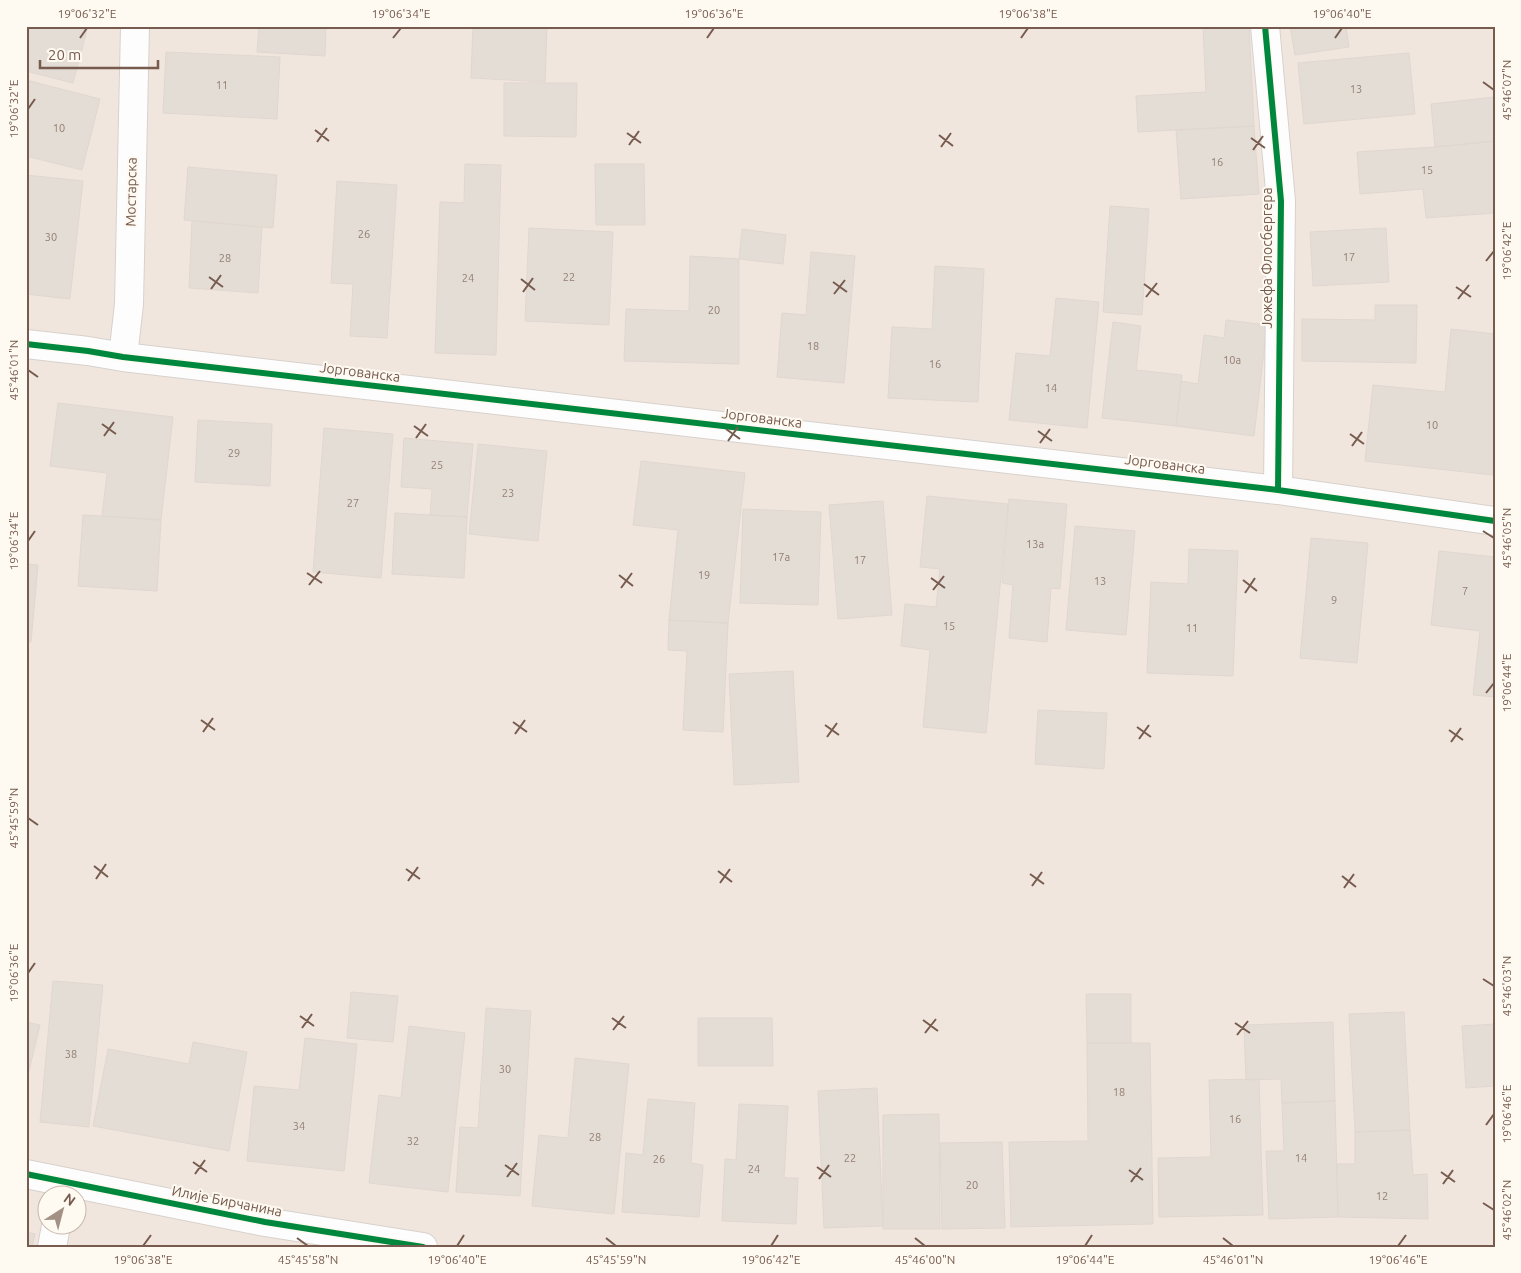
<svg xmlns="http://www.w3.org/2000/svg" width="1521" height="1273" font-family="Ubuntu,sans-serif">
<style>
.residential{fill:#f0e6dd;fill-rule:evenodd}
.building{fill:#e4ddd6;stroke:#e1d7d1}
.lines{fill:none;stroke-linecap:round;stroke-linejoin:round}
.street-casing{stroke:#d7d1cd;stroke-width:30}
.street{stroke:#fefdfd;stroke-width:28}
.cycleway-casing{stroke:#fef9f1;stroke-width:9}
.cycleway{stroke:#00873e;stroke-width:6}
.ticks{fill:none;stroke:#765b4e;stroke-width:2}
.labels{text-anchor:middle;stroke-width:4;stroke-linejoin:round;paint-order:stroke}
.number-label{font-size:11px;fill:#937e72}
.street-label{font-size:14px;fill:#765b4e;stroke:#fef9f1}
.neatline{fill:none;stroke:#765b4e;stroke-width:2}
.ticks-label{font-size:12px;text-anchor:middle;fill:#765b4e}
</style>
<rect width="100%" height="100%" fill="#f8f4ef"/>
<path class="residential" d="M 26,26 L 1495,26 L 1495,1247 L 26,1247 ZM 48,1196 L 78,1196 L 78,1226 L 48,1226 Z"/>
<path class="building" d="M 26,26 L 73,26 L 87,30 L 73,83 L 26,71 Z
M 259,26 L 326,26 L 325,56 L 257,52 Z
M 473,26 L 547,26 L 545,82 L 471,78 Z
M 1203,26 L 1249,26 L 1254,126 L 1138,132 L 1136,96 L 1206,92 Z
M 1290,26 L 1346,26 L 1349,47 L 1295,55 Z
M 166,52 L 280,57 L 277,119 L 163,113 Z
M 1409,53 L 1415,114 L 1304,124 L 1298,63 Z
M 26,80 L 100,99 L 82,170 L 26,156 Z
M 504,83 L 577,83 L 576,137 L 504,136 Z
M 1495,97 L 1495,141 L 1435,147 L 1431,104 Z
M 1254,126 L 1259,194 L 1181,199 L 1176,130 Z
M 1495,141 L 1495,213 L 1426,218 L 1423,189 L 1360,194 L 1357,152 L 1435,147 Z
M 465,164 L 501,165 L 496,355 L 435,353 L 440,202 L 464,203 Z
M 595,164 L 644,164 L 645,225 L 596,225 Z
M 188,167 L 277,175 L 273,228 L 184,220 Z
M 26,175 L 83,181 L 70,299 L 26,294 Z
M 337,181 L 397,185 L 387,338 L 350,336 L 353,284 L 331,283 Z
M 1110,206 L 1149,209 L 1142,315 L 1103,312 Z
M 192,221 L 262,227 L 258,293 L 189,288 Z
M 529,228 L 613,232 L 609,325 L 525,321 Z
M 1386,228 L 1389,282 L 1313,286 L 1310,232 Z
M 742,229 L 786,235 L 783,264 L 739,259 Z
M 811,252 L 855,256 L 844,383 L 777,377 L 782,313 L 806,315 Z
M 690,256 L 739,259 L 739,364 L 624,361 L 626,309 L 689,311 Z
M 935,266 L 984,269 L 978,402 L 888,398 L 892,327 L 932,329 Z
M 1056,298 L 1099,302 L 1087,428 L 1009,420 L 1016,353 L 1050,356 Z
M 1375,305 L 1417,305 L 1416,363 L 1302,361 L 1302,319 L 1375,320 Z
M 1226,320 L 1267,325 L 1254,436 L 1176,426 L 1181,381 L 1198,384 L 1204,335 L 1224,338 Z
M 1113,322 L 1141,326 L 1136,370 L 1182,375 L 1176,426 L 1102,418 Z
M 1451,329 L 1495,334 L 1495,457 L 1493,475 L 1365,461 L 1373,385 L 1445,392 Z
M 58,403 L 173,417 L 161,520 L 102,516 L 107,473 L 50,466 Z
M 198,420 L 272,424 L 270,486 L 195,482 Z
M 324,428 L 393,434 L 381,578 L 313,572 Z
M 404,438 L 473,444 L 467,517 L 430,515 L 432,489 L 401,487 Z
M 478,444 L 547,451 L 538,541 L 469,534 Z
M 641,461 L 745,473 L 728,623 L 669,620 L 678,530 L 633,525 Z
M 927,496 L 1008,504 L 986,733 L 923,727 L 930,650 L 901,646 L 905,604 L 936,607 L 940,569 L 920,567 Z
M 1009,499 L 1067,504 L 1060,589 L 1051,588 L 1047,642 L 1009,638 L 1013,585 L 1002,583 Z
M 883,501 L 892,615 L 838,619 L 829,505 Z
M 743,509 L 821,512 L 818,605 L 740,603 Z
M 395,513 L 467,517 L 464,578 L 392,574 Z
M 83,515 L 161,520 L 157,591 L 78,586 Z
M 1075,526 L 1135,531 L 1126,635 L 1066,630 Z
M 1311,538 L 1368,543 L 1357,663 L 1300,658 Z
M 1189,549 L 1238,551 L 1233,676 L 1147,673 L 1151,582 L 1188,584 Z
M 1439,551 L 1495,557 L 1495,697 L 1473,695 L 1480,631 L 1431,625 Z
M 26,564 L 38,565 L 31,642 L 26,641 Z
M 669,620 L 728,623 L 723,732 L 683,730 L 687,651 L 668,650 Z
M 793,671 L 799,782 L 734,785 L 729,674 Z
M 1038,710 L 1107,713 L 1104,769 L 1035,764 Z
M 53,981 L 103,985 L 89,1127 L 40,1122 Z
M 351,992 L 398,996 L 393,1042 L 347,1038 Z
M 1086,994 L 1131,994 L 1131,1043 L 1087,1043 Z
M 486,1008 L 531,1011 L 520,1196 L 456,1192 L 460,1127 L 478,1128 Z
M 1404,1012 L 1410,1130 L 1355,1132 L 1349,1014 Z
M 698,1018 L 772,1018 L 773,1066 L 698,1066 Z
M 26,1022 L 40,1025 L 26,1083 Z
M 1333,1022 L 1335,1101 L 1282,1103 L 1281,1079 L 1246,1080 L 1244,1025 Z
M 1495,1024 L 1495,1086 L 1466,1088 L 1462,1026 Z
M 409,1026 L 465,1033 L 448,1192 L 369,1183 L 379,1095 L 401,1098 Z
M 305,1038 L 357,1044 L 344,1171 L 247,1161 L 254,1086 L 299,1090 Z
M 193,1042 L 247,1052 L 229,1151 L 93,1126 L 108,1049 L 189,1064 Z
M 1087,1043 L 1150,1043 L 1153,1224 L 1011,1227 L 1009,1142 L 1088,1141 Z
M 575,1058 L 629,1064 L 614,1214 L 532,1206 L 539,1135 L 568,1138 Z
M 1259,1079 L 1263,1215 L 1159,1217 L 1158,1158 L 1211,1157 L 1209,1080 Z
M 877,1088 L 883,1226 L 824,1228 L 818,1091 Z
M 648,1099 L 695,1103 L 691,1163 L 703,1165 L 699,1217 L 622,1212 L 626,1153 L 643,1155 Z
M 1335,1101 L 1338,1217 L 1269,1219 L 1266,1151 L 1284,1151 L 1282,1103 Z
M 739,1104 L 788,1106 L 784,1178 L 798,1178 L 796,1224 L 722,1221 L 725,1159 L 736,1160 Z
M 939,1114 L 940,1229 L 883,1229 L 883,1115 Z
M 1410,1130 L 1413,1175 L 1427,1174 L 1428,1219 L 1338,1217 L 1337,1164 L 1355,1164 L 1355,1132 Z
M 1002,1142 L 1005,1228 L 942,1229 L 940,1143 Z
M 26,1232 L 35,1234 L 32,1247 L 26,1247 Z"/>
<g class="lines">
<g class="street-casing">
<path id="street" d="M 1265,26 L 1281,201 L 1278,490
M 26,344 L 88,351 L 123,357 L 1278,490 L 1495,521
M 123,357 L 129,304 L 135,26
M 26,1174 L 265,1222 L 423,1247
M 52,1247 L 56,1226"/>
</g>
<use href="#street" class="street"/>
<g class="cycleway-casing">
<path id="cycleway" d="M 1265,26 L 1281,201 L 1278,490
M 26,344 L 88,351 L 123,357 L 1278,490 L 1495,521
M 26,1174 L 265,1222 L 423,1247"/>
</g>
<use href="#cycleway" class="cycleway"/>
</g>
<path class="ticks" d="M 80,38 L 87,28M 393,38 L 401,28M 707,38 L 714,28M 1021,38 L 1028,28M 1335,38 L 1342,28M 1483,82 L 1494,90M 28,109 L 35,99M 315,130 L 329,141M 627,133 L 641,143M 939,135 L 953,146M 1251,138 L 1265,148M 317,142 L 327,128M 629,145 L 639,131M 941,147 L 951,133M 1253,150 L 1263,136M 1486,261 L 1494,251M 209,277 L 223,287M 521,279 L 535,290M 833,282 L 847,292M 1144,284 L 1159,295M 1456,287 L 1471,297M 211,289 L 221,275M 523,292 L 533,278M 834,294 L 845,280M 1146,297 L 1157,283M 1458,299 L 1469,285M 28,370 L 38,377M 102,424 L 116,434M 414,426 L 428,436M 726,429 L 740,439M 1038,431 L 1052,441M 1350,434 L 1364,444M 104,436 L 114,422M 416,438 L 426,424M 728,441 L 738,427M 1040,443 L 1050,429M 1352,446 L 1362,432M 1483,531 L 1494,538M 28,541 L 35,531M 307,573 L 322,583M 619,575 L 633,586M 931,578 L 945,588M 1243,580 L 1257,591M 309,585 L 320,571M 621,588 L 632,573M 933,590 L 944,576M 1245,593 L 1255,578M 1486,693 L 1494,683M 201,720 L 215,730M 513,722 L 527,732M 825,725 L 839,735M 1137,727 L 1151,737M 1449,730 L 1463,740M 203,732 L 213,718M 515,734 L 525,720M 827,737 L 837,723M 1139,739 L 1149,725M 1451,742 L 1461,728M 28,818 L 38,825M 94,866 L 108,877M 406,869 L 420,879M 718,871 L 732,882M 1030,874 L 1044,884M 1342,876 L 1356,887M 96,879 L 106,864M 408,881 L 418,867M 720,883 L 730,869M 1032,886 L 1042,872M 1344,888 L 1354,874M 28,973 L 35,963M 1483,979 L 1494,986M 300,1016 L 314,1026M 612,1018 L 626,1028M 923,1020 L 938,1031M 1235,1023 L 1250,1033M 302,1028 L 312,1014M 613,1030 L 624,1016M 925,1033 L 936,1019M 1237,1035 L 1248,1021M 1486,1125 L 1494,1114M 193,1162 L 207,1172M 505,1165 L 519,1175M 817,1167 L 831,1177M 1129,1170 L 1143,1180M 1441,1172 L 1455,1182M 195,1174 L 205,1160M 507,1177 L 517,1163M 819,1179 L 829,1165M 1131,1182 L 1141,1168M 1443,1184 L 1453,1170M 1483,1203 L 1494,1210M 297,1238 L 308,1246M 606,1238 L 616,1246M 915,1238 L 925,1246M 1223,1238 L 1233,1246M 143,1246 L 151,1235M 457,1246 L 464,1235M 771,1246 L 778,1235M 1085,1246 L 1092,1235M 1398,1246 L 1406,1235"/>
<g class="labels">
<g class="number-label">
<text x="222" y="89">11</text>
<text x="1356" y="93">13</text>
<text x="59" y="132">10</text>
<text x="1217" y="166">16</text>
<text x="1427" y="174">15</text>
<text x="364" y="238">26</text>
<text x="51" y="241">30</text>
<text x="1349" y="261">17</text>
<text x="225" y="262">28</text>
<text x="569" y="281">22</text>
<text x="468" y="282">24</text>
<text x="714" y="314">20</text>
<text x="813" y="350">18</text>
<text x="1232" y="364">10a</text>
<text x="935" y="368">16</text>
<text x="1051" y="392">14</text>
<text x="1432" y="429">10</text>
<text x="234" y="457">29</text>
<text x="437" y="469">25</text>
<text x="508" y="497">23</text>
<text x="353" y="507">27</text>
<text x="1035" y="548">13a</text>
<text x="781" y="561">17a</text>
<text x="860" y="564">17</text>
<text x="704" y="579">19</text>
<text x="1100" y="585">13</text>
<text x="1465" y="595">7</text>
<text x="1334" y="604">9</text>
<text x="949" y="630">15</text>
<text x="1192" y="632">11</text>
<text x="71" y="1058">38</text>
<text x="505" y="1073">30</text>
<text x="1119" y="1096">18</text>
<text x="1235" y="1123">16</text>
<text x="299" y="1130">34</text>
<text x="595" y="1141">28</text>
<text x="413" y="1145">32</text>
<text x="850" y="1162">22</text>
<text x="1301" y="1162">14</text>
<text x="659" y="1163">26</text>
<text x="754" y="1173">24</text>
<text x="972" y="1189">20</text>
<text x="1382" y="1200">12</text>
</g>
<g class="street-label">
<text transform="translate(131 192) rotate(-89)" y="5">Мостарска</text>
<text transform="translate(1267 258) rotate(-90)" y="5">Јожефа Флосбергера</text>
<text transform="translate(360 372) rotate(7)" y="5">Јоргованска</text>
<text transform="translate(762 418) rotate(7)" y="5">Јоргованска</text>
<text transform="translate(1165 464) rotate(7)" y="5">Јоргованска</text>
<text transform="translate(227 1201) rotate(11)" y="5">Илије Бирчанина</text>
</g>
</g>
<rect width="1521" height="1273" fill="none" stroke="#fef9f1" stroke-width="55"/>
<g transform="translate(62 1210) rotate(36)"><circle r="24" fill="#fef9f1" stroke="#c8bab0"/>
<path d="M0-4L9 19L0 12L-9 19Z" fill="#a49186"/>
<text y="-8" font-size="14" font-weight="bold" text-anchor="middle" fill="#765b4e">N</text>
</g>
<path d="M40 60v8h118v-8" fill="none" stroke="#765b4e" stroke-width="2.5"/>
<text x="48" y="60" font-size="15" fill="#765b4e" stroke="#fef9f1" stroke-width="4" paint-order="stroke">20 m</text>
<rect x="28" y="28" width="1466" height="1218" class="neatline"/>
<g class="ticks-label">
<text x="87" y="18">19°06'32"E</text>
<text x="401" y="18">19°06'34"E</text>
<text x="714" y="18">19°06'36"E</text>
<text x="1028" y="18">19°06'38"E</text>
<text x="1342" y="18">19°06'40"E</text>
<text transform="translate(1507 90) rotate(-90)" y="4">45°46'07"N</text>
<text transform="translate(14 109) rotate(-90)" y="4">19°06'32"E</text>
<text transform="translate(1507 251) rotate(-90)" y="4">19°06'42"E</text>
<text transform="translate(14 370) rotate(-90)" y="4">45°46'01"N</text>
<text transform="translate(1507 538) rotate(-90)" y="4">45°46'05"N</text>
<text transform="translate(14 541) rotate(-90)" y="4">19°06'34"E</text>
<text transform="translate(1507 683) rotate(-90)" y="4">19°06'44"E</text>
<text transform="translate(14 818) rotate(-90)" y="4">45°45'59"N</text>
<text transform="translate(14 973) rotate(-90)" y="4">19°06'36"E</text>
<text transform="translate(1507 986) rotate(-90)" y="4">45°46'03"N</text>
<text transform="translate(1507 1114) rotate(-90)" y="4">19°06'46"E</text>
<text transform="translate(1507 1210) rotate(-90)" y="4">45°46'02"N</text>
<text x="143" y="1264">19°06'38"E</text>
<text x="308" y="1264">45°45'58"N</text>
<text x="457" y="1264">19°06'40"E</text>
<text x="616" y="1264">45°45'59"N</text>
<text x="771" y="1264">19°06'42"E</text>
<text x="925" y="1264">45°46'00"N</text>
<text x="1085" y="1264">19°06'44"E</text>
<text x="1233" y="1264">45°46'01"N</text>
<text x="1398" y="1264">19°06'46"E</text>
</g>
</svg>
